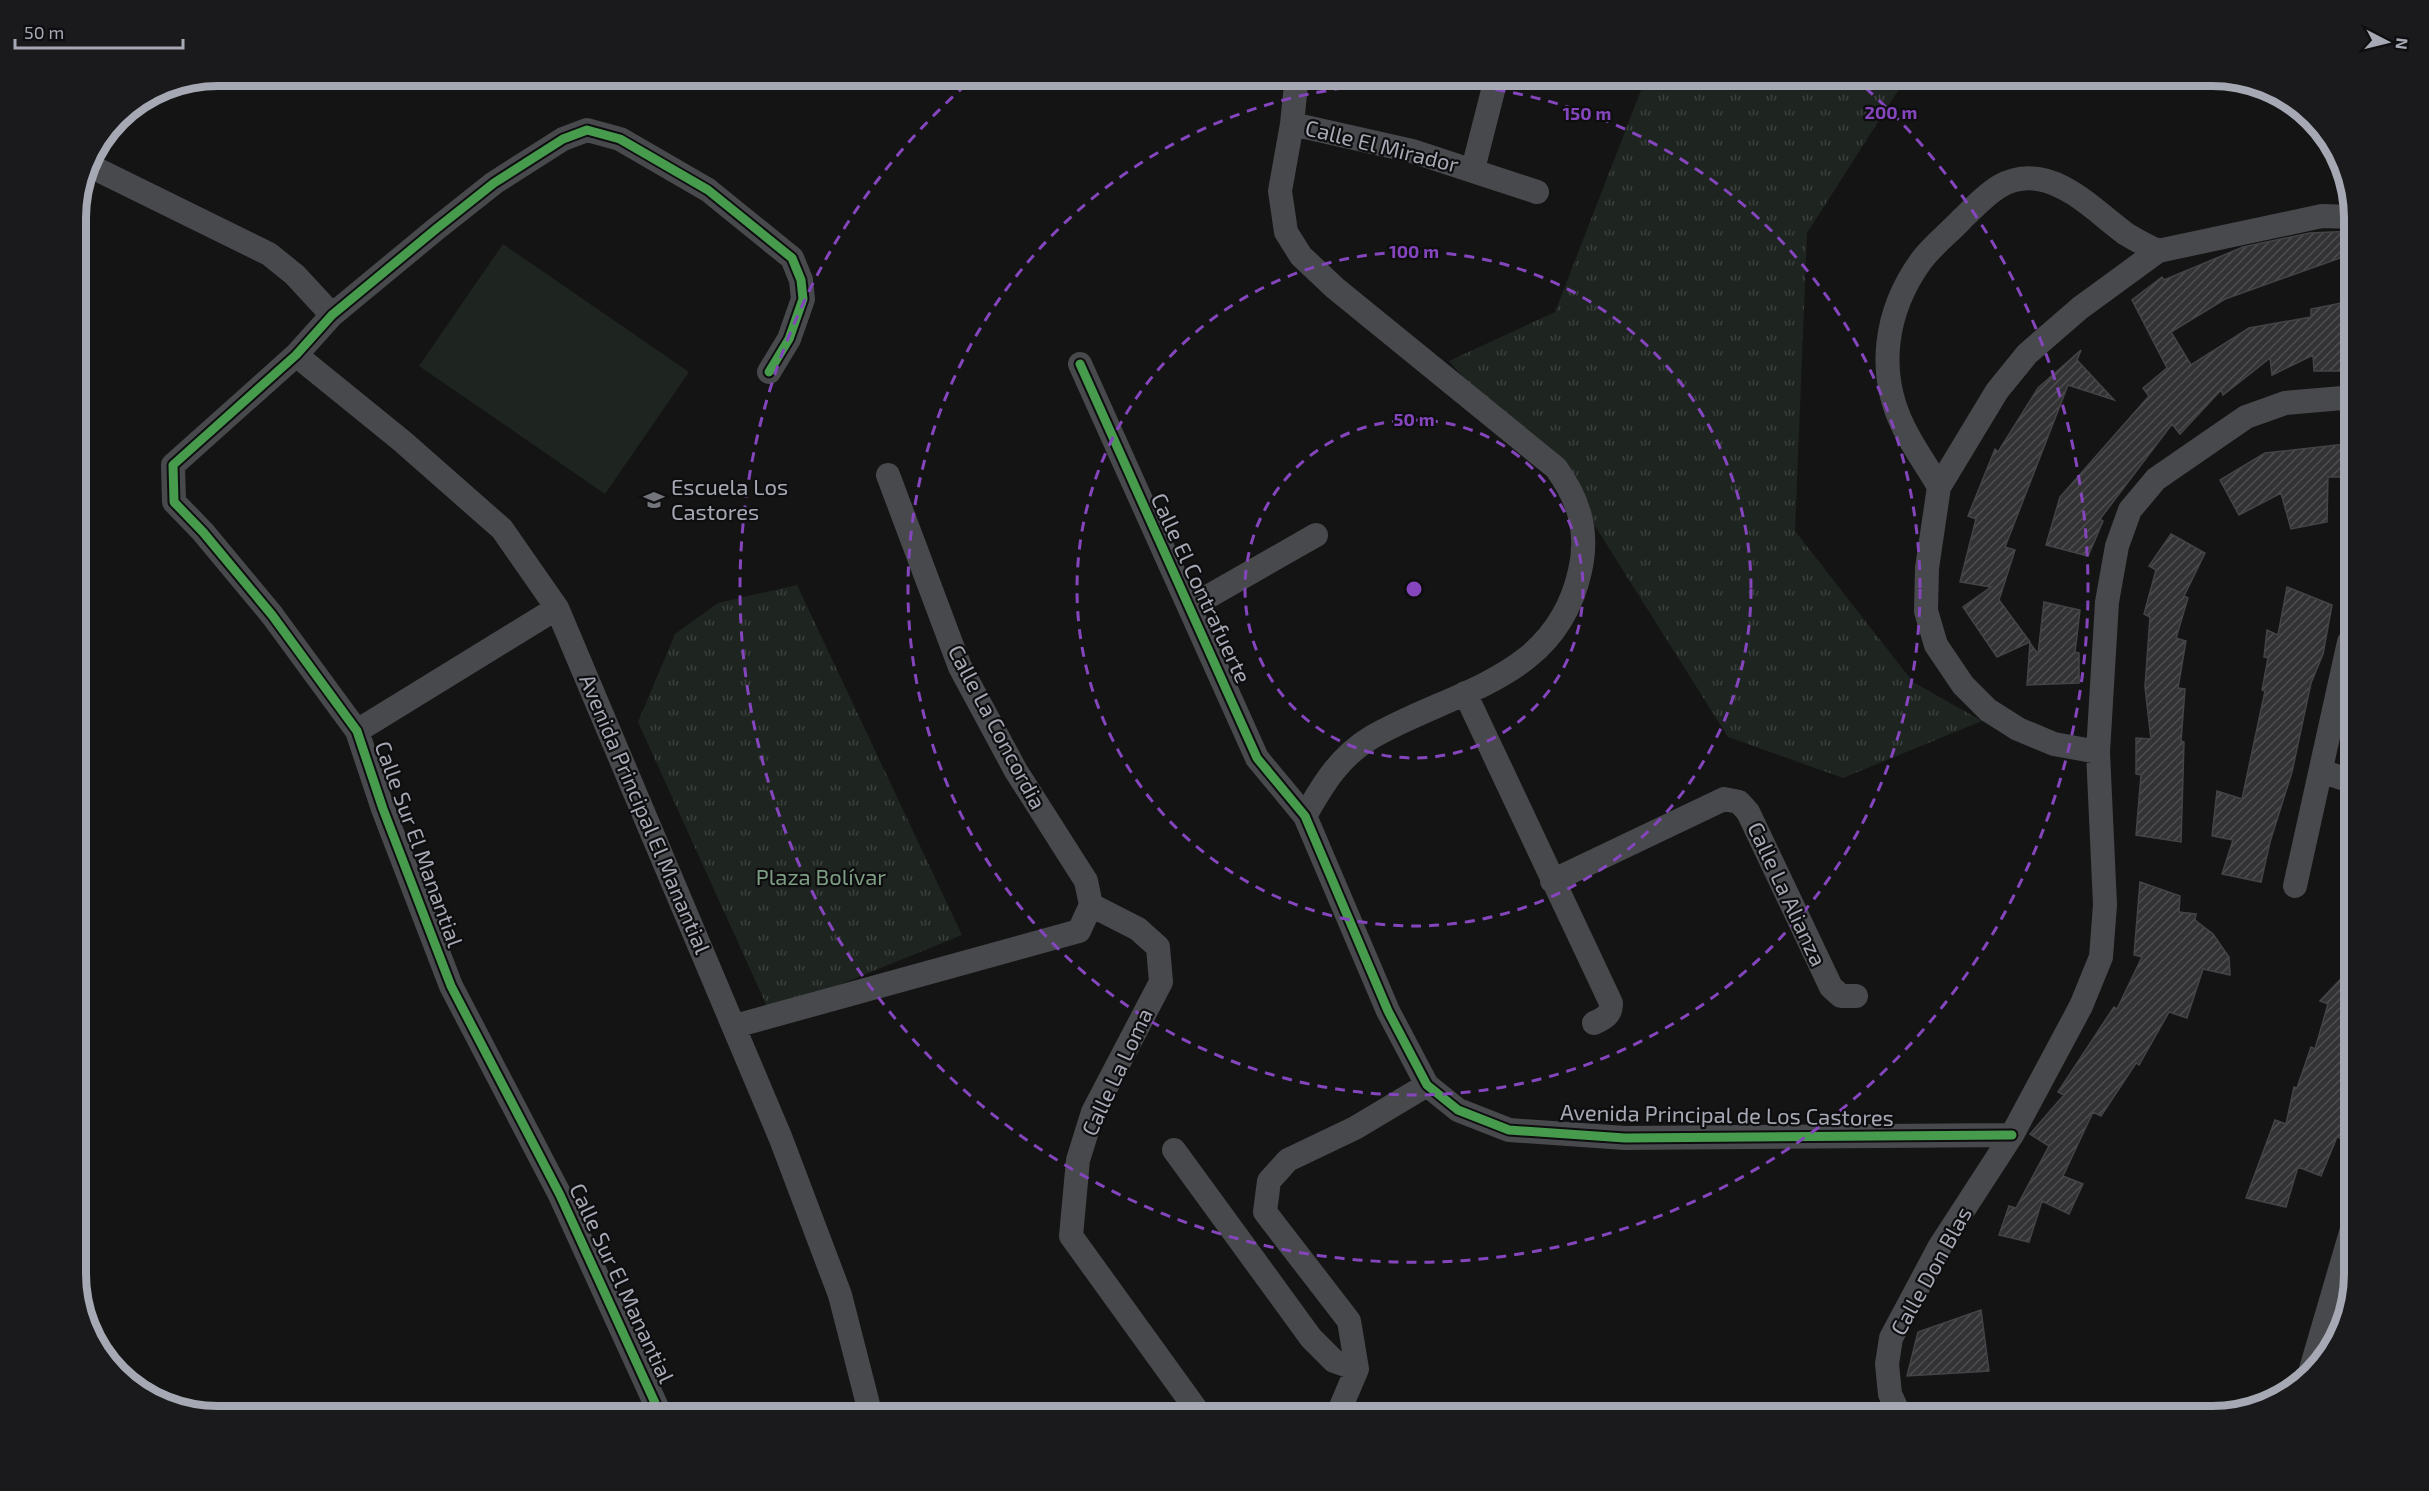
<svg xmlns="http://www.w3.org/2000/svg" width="2429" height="1491" font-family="'Exo 2',sans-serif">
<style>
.park{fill:url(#park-tufts)}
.garden{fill:#1e241f}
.building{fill:url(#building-hatch);stroke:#434447;stroke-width:1.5}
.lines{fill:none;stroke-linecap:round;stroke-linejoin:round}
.minor{stroke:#48494c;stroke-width:24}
.cycleway-casing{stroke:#0e0e10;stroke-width:13}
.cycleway{stroke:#469c4c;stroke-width:9}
.ring{fill:none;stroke:#8445bd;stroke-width:3;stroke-dasharray:10 8}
.labels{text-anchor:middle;stroke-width:4.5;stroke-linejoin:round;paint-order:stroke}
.street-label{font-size:22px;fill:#a6a9b4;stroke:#0e0e10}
.poi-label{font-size:22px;fill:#a6a9b4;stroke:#0e0e10;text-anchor:start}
.park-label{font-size:22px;fill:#7e9e83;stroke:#0e0e10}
.rim{fill:none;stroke:#a6a9b4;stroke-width:8}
.centre{fill:#8445bd;stroke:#0e0e10;stroke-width:3}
.ring-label{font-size:18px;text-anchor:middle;font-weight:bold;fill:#8445bd;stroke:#0e0e10;stroke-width:4.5;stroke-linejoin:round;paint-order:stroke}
</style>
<defs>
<pattern id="park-tufts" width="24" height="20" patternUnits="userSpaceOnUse" patternTransform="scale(1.5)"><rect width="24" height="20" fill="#1e241f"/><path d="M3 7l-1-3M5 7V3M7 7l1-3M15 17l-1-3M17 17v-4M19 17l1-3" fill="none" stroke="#3c413d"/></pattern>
<pattern id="building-hatch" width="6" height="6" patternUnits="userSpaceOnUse" patternTransform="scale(1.5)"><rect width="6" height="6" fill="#333335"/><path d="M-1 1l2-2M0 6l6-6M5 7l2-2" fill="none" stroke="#4e4e50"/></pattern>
</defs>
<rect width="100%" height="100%" fill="#141414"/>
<path class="park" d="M 1647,75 L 1908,75 L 1807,233 L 1795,531 L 1913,682 L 1982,721 L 1843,778 L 1728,737 L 1597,529 L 1449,361 L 1555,312 Z
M 797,585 L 962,935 L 770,1013 L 638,722 L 675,634 L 718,603 Z"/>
<path class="garden" d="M 503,244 L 689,372 L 605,494 L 419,366 Z"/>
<path class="building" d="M 2354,231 L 2354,253 L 2225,299 L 2171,332 L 2191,365 L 2249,328 L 2311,317 L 2311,309 L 2341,303 L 2349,323 L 2354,371 L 2314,371 L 2313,355 L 2272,375 L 2270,358 L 2223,395 L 2221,390 L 2180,434 L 2172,424 L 2100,519 L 2103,521 L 2088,556 L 2046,545 L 2060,497 L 2149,396 L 2143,388 L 2167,368 L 2132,300 L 2162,277 L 2164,280 L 2243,247 L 2310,233 Z
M 2081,350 L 2077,360 L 2114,400 L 2068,385 L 2005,547 L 2015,550 L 1999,600 L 2030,642 L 1997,657 L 1963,607 L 1991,587 L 1960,582 L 1976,519 L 1968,516 L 1995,449 L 1998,452 L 2038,388 Z
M 2354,443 L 2354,477 L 2328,477 L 2327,522 L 2291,529 L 2281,493 L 2239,515 L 2220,480 L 2265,453 Z
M 2171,534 L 2205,553 L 2184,596 L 2188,598 L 2176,638 L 2186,641 L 2178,688 L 2185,689 L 2181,741 L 2184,742 L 2181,842 L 2136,835 L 2141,775 L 2136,774 L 2136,738 L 2151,739 L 2145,687 L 2150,617 L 2144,614 L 2156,570 L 2149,566 Z
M 2287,587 L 2332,605 L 2323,654 L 2311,683 L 2292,772 L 2270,842 L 2261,882 L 2222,874 L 2233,840 L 2212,836 L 2217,791 L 2242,799 L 2265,691 L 2262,690 L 2268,658 L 2264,657 L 2267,630 L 2278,635 Z
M 2044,602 L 2080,610 L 2075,652 L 2079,653 L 2079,683 L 2027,685 L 2030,643 L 2038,654 Z
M 2140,882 L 2180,896 L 2179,912 L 2196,914 L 2195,920 L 2213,934 L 2229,957 L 2230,975 L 2203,969 L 2187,1018 L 2169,1012 L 2139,1065 L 2136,1063 L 2101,1116 L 2093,1112 L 2063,1176 L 2083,1184 L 2069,1214 L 2042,1201 L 2029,1242 L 1999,1235 L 2009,1206 L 2016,1208 L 2049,1146 L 2030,1134 L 2064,1095 L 2058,1092 L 2114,1007 L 2117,1009 L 2142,957 L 2134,955 Z
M 2354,965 L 2354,1114 L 2344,1139 L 2337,1137 L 2321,1176 L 2298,1167 L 2286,1207 L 2246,1198 L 2275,1120 L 2286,1124 L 2294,1087 L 2297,1088 L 2311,1047 L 2315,1049 L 2328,1004 L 2320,1001 Z
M 1981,1310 L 1989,1371 L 1907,1376 L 1918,1332 Z"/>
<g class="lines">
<path class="minor" d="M 1297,75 L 1292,124 L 1280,191 L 1286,232 L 1301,256 L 1335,288 L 1556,468 C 1579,500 1589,531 1580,571 C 1556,680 1456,689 1372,737 C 1340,756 1323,784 1305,816
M 1292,124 L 1412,151 L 1537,192
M 86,164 L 269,254 L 295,275 L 332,315
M 1473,169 L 1497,75
M 296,355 L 402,441 L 502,529 L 557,608 L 781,1139 L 840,1295 L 871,1416
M 1080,364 L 1257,758 L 1305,816 L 1388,1011 L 1427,1085 L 1458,1110 L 1509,1130 L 1625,1138 L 2012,1135
M 888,475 L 960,667 L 1016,771 L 1086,881 L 1091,905
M 1939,487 C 1928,467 1914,449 1904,428 C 1876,372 1885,311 1921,261 C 1932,246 1949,233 1962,219 C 1985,197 2003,174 2038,179 C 2071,184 2100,215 2126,234 C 2136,240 2147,246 2158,251
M 1190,607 L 1316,535
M 1465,693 L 1611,1003 C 1611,1015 1605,1018 1594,1023
M 357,731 L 557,608
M 2098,752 L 2054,744 L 2018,729 L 1988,710 L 1963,685 L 1936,645 L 1926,611 L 1927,568 L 1939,487 L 1997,391 L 2027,354 L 2080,308 L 2158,251 L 2322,216 L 2354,217
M 2321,771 L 2354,782
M 1552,881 L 1724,799 L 1739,802 L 1748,812 L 1831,987 L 1841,996 L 1856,996
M 2295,886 L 2349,642
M 1091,905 L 1138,929 L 1158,947 L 1161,982 L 1093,1112 L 1078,1160 L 1071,1236 L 1201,1416
M 735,1026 L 1079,931 L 1091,905
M 1174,1150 L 1311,1338 L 1334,1361 L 1357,1369
M 2311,1369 L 2354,1222
M 661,1416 L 560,1195 L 451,986 L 383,809 L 357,731 L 272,615 L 203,532 L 174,502 L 173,465 L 296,355 L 332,315 L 436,229 L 494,183 L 563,139 L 587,130 L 620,139 L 708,190 L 792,258 L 801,280 L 803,299 L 789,339 L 769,372
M 1337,1416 L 1357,1369 L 1349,1321 L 1265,1212 L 1269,1181 L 1288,1160 L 1355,1128 L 1427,1085
M 1900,1416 L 1890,1394 L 1887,1364 L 1891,1338 L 1940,1246 L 2012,1135 L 2081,1006 L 2101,957 L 2105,905 L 2098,752 L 2107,602 L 2117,546 L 2130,510 L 2156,479 L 2246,417 L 2285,403 L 2354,397"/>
<g class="cycleway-casing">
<path id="cycleway" d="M 1080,364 L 1257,758 L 1305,816 L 1388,1011 L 1427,1085 L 1458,1110 L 1509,1130 L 1625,1138 L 2012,1135
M 661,1416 L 560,1195 L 451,986 L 383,809 L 357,731 L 272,615 L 203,532 L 174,502 L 173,465 L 296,355 L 332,315 L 436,229 L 494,183 L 563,139 L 587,130 L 620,139 L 708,190 L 792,258 L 801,280 L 803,299 L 789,339 L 769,372"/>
</g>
<use href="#cycleway" class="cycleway"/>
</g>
<g class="ring">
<circle cx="1414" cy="589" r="169"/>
<circle cx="1414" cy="589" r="337"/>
<circle cx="1414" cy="589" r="506"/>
<path d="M1852 76A674 674 0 1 1 976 76"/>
</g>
<defs>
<g id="school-bare" transform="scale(1.62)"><path d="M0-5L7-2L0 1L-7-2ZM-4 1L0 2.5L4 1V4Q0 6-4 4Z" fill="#73757c" stroke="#0e0e10" stroke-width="2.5" paint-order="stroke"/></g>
</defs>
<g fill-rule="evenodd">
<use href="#school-bare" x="654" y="500"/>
</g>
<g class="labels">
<g class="street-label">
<text transform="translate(1382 146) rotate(14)" y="8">Calle El Mirador</text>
<text transform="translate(1201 588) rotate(65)" y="8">Calle El Contrafuerte</text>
<text transform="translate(997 727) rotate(62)" y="8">Calle La Concordia</text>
<text transform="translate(645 814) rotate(67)" y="8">Avenida Principal El Manantial</text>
<text transform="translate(419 844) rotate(70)" y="8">Calle Sur El Manantial</text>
<text transform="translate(1787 894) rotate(65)" y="8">Calle La Alianza</text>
<text transform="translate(1117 1072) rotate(-65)" y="8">Calle La Loma</text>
<text transform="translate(1727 1115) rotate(1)" y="8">Avenida Principal de Los Castores</text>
<text transform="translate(1931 1271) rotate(-61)" y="8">Calle Don Blas</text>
<text transform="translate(622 1283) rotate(65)" y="8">Calle Sur El Manantial</text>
</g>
<g class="poi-label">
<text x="671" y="495">Escuela Los<tspan x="671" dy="25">Castores</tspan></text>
</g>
<g class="park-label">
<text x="821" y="885">Plaza Bolívar</text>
</g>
</g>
<path d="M0 0H2429V1491H0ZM218 86H2212A132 132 0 0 1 2344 218V1274A132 132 0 0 1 2212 1406H218A132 132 0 0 1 86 1274V218A132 132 0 0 1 218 86Z" fill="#1a1a1d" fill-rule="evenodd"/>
<path class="rim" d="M218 86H2212A132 132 0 0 1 2344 218V1274A132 132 0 0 1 2212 1406H218A132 132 0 0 1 86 1274V218A132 132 0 0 1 218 86Z"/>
<circle cx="1414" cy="589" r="9" class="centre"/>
<g class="ring-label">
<text x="1891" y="119">200 m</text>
<text x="1587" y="120">150 m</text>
<text x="1414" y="258">100 m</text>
<text x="1414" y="426">50 m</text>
</g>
<g transform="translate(2387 42) rotate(97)" stroke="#0e0e10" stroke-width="4.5" paint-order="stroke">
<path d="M0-4.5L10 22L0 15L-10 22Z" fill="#a6a9b4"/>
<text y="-9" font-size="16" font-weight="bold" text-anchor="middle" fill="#a6a9b4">N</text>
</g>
<path d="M15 39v9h168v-9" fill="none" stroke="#a6a9b4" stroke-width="3"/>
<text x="24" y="39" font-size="18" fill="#a6a9b4" stroke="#0e0e10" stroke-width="4.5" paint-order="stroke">50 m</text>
</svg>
